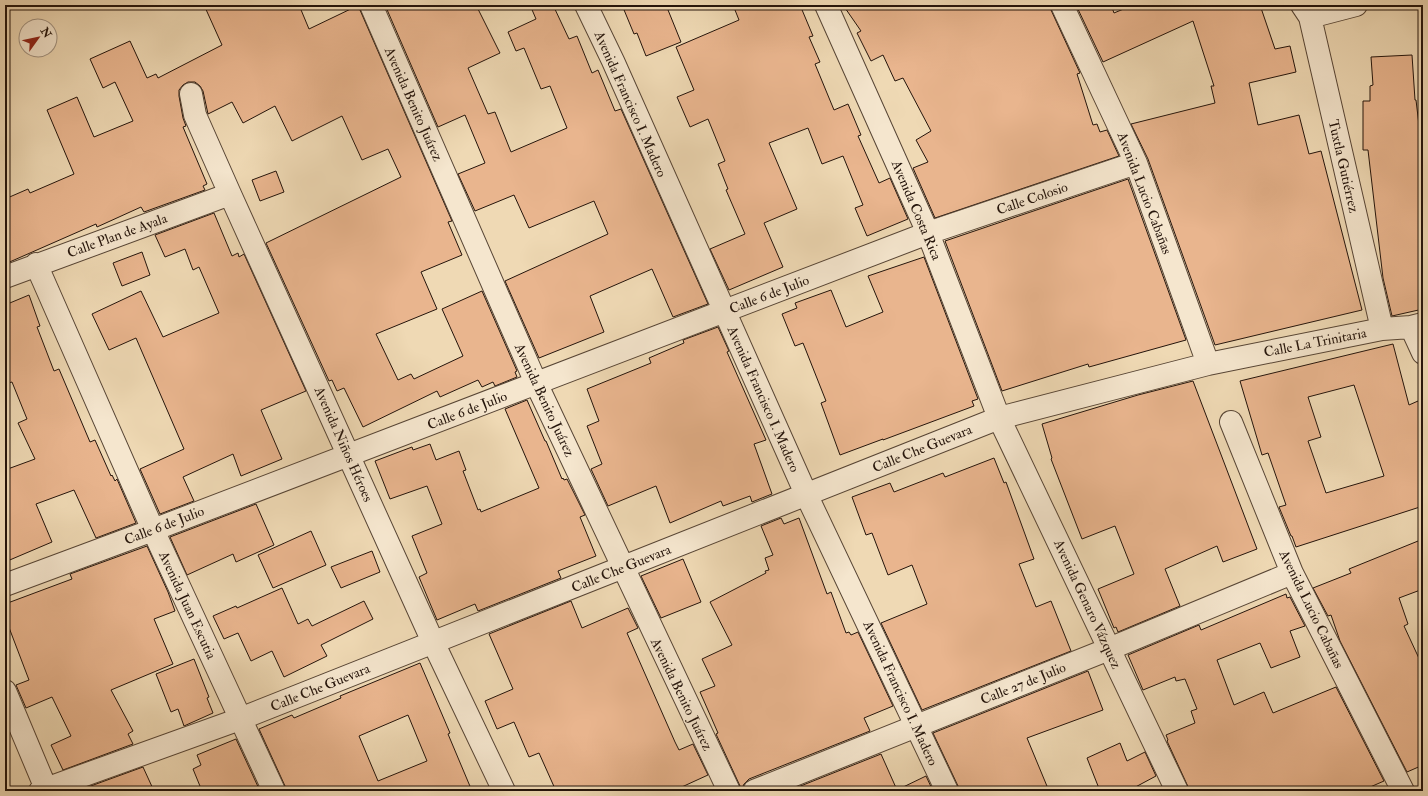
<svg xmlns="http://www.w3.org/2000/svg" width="1428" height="796" font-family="'IM FELL Double Pica',serif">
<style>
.building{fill:#e9b58e;stroke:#24140b;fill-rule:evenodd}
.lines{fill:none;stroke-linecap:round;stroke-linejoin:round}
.minor-casing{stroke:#574535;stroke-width:24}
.minor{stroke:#f5e6ce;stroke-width:22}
.labels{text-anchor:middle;stroke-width:3;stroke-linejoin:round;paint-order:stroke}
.street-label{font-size:14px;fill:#24140b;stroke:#f5e6ce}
</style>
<rect width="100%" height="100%" fill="#efd9b4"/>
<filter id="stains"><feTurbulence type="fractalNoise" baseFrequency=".005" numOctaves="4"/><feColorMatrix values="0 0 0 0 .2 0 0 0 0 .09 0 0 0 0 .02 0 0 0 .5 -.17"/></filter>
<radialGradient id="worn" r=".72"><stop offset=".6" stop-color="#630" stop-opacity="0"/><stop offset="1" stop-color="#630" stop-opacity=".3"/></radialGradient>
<path class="building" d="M 204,5 L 299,5 L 309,29 L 359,5 L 360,10 L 452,221 L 448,222 L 462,255 L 421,272 L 437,309 L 376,334 L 398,380 L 411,374 L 414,379 L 463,356 L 442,309 L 482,291 L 517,371 L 515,372 L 517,377 L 495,386 L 493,382 L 482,387 L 478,380 L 440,397 L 437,391 L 363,427 L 344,388 L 337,391 L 332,380 L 329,381 L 266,243 L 401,177 L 388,149 L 362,160 L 342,116 L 292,141 L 275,106 L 243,123 L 232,102 L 208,114 L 203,91 L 200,86 L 195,82 L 188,82 L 183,85 L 179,90 L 179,96 L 183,118 L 186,126 L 183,127 L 207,184 L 203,186 L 205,190 L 144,212 L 141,207 L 97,227 L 96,224 L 5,264 L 5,199 L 28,189 L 30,193 L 74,174 L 47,110 L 77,97 L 94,137 L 133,121 L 115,82 L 103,88 L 90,59 L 130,41 L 147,78 L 156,74 L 158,78 L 222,45 Z
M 385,5 L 476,5 L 500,53 L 468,68 L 488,114 L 495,112 L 511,152 L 567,128 L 550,86 L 541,89 L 524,48 L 516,51 L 508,32 L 536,19 L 530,5 L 553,5 L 569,39 L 577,36 L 592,73 L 598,70 L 615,111 L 621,109 L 708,304 L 673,317 L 652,269 L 590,296 L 604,332 L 539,358 L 505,281 L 608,234 L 594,201 L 529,228 L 514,195 L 475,211 L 458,174 L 485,163 L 465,115 L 438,127 Z
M 622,5 L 666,5 L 681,42 L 646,56 L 637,33 L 634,34 Z
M 733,5 L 800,5 L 813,36 L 809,37 L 820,62 L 815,64 L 834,110 L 848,104 L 861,135 L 858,136 L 879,183 L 890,178 L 908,219 L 867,236 L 855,208 L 863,205 L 843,156 L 822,164 L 808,128 L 769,143 L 797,209 L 764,223 L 783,267 L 729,290 L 710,249 L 745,234 L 726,190 L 728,189 L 718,164 L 725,161 L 708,119 L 690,127 L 677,97 L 694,90 L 676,47 L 739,20 Z
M 843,5 L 1050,5 L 1051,10 L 1080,73 L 1077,74 L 1093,125 L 1097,124 L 1100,132 L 1107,130 L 1119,156 L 935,218 L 913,168 L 928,162 L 916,140 L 931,131 L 903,78 L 895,81 L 883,55 L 871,61 L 857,33 L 861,31 Z
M 1076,5 L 1111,5 L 1114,13 L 1133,5 L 1260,5 L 1275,49 L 1290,46 L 1296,72 L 1249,83 L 1258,125 L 1299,115 L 1309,154 L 1321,151 L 1362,310 L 1215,345 L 1148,159 L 1131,124 L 1215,103 L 1211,86 L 1214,86 L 1193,21 L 1103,62 Z
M 1412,55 L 1415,100 L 1416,100 L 1423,159 L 1423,309 L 1392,316 L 1383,278 L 1368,150 L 1363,150 L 1363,101 L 1370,101 L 1370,86 L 1373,85 L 1371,57 Z
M 276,171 L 284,192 L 260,201 L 252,180 Z
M 1128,179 L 1186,340 L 1089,367 L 1088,364 L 1002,391 L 945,241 Z
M 214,213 L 232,256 L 238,253 L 239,257 L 244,254 L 306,391 L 261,410 L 282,459 L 241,476 L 233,454 L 183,477 L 194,501 L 160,514 L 140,469 L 184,449 L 136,338 L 109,350 L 92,314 L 141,291 L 163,337 L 219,313 L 199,267 L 193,270 L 185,249 L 165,257 L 155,235 Z
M 142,252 L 150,275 L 122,286 L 113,263 Z
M 924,257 L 978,399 L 972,401 L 974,406 L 883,440 L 883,439 L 840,455 L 821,403 L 826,401 L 803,343 L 795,346 L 782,314 L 797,308 L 795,303 L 831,290 L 846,327 L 883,312 L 868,276 Z
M 29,295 L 40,326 L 37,327 L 54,371 L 59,369 L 90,442 L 95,440 L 111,476 L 112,475 L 115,481 L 117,479 L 136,523 L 96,538 L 74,490 L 36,504 L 52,542 L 5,562 L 5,470 L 35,459 L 18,423 L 27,419 L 12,382 L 5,384 L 5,305 Z
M 718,327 L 729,351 L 727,352 L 766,440 L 754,444 L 772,494 L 752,502 L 750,496 L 723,506 L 721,501 L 670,523 L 656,486 L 608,506 L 591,469 L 602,464 L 587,426 L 599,421 L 587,389 L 651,363 L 649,358 L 684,343 L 683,340 Z
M 1393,344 L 1409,405 L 1418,401 L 1423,414 L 1423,506 L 1296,547 L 1292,536 L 1291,536 L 1279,507 L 1286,505 L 1268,453 L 1262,455 L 1240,381 ZM 1354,385 L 1384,476 L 1326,493 L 1308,441 L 1321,437 L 1308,397 Z
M 1193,381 L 1257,549 L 1223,562 L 1217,546 L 1165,569 L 1180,606 L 1118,632 L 1116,627 L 1114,628 L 1098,589 L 1134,574 L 1115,526 L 1082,539 L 1051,459 L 1052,458 L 1042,424 L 1138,395 Z
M 527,400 L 545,441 L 546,441 L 562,479 L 563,478 L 564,480 L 567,479 L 585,515 L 580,517 L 596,556 L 558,571 L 561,578 L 478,611 L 475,604 L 437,620 L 419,577 L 427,573 L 412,536 L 442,524 L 427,486 L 390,499 L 375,461 L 412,447 L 413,450 L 430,444 L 436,460 L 459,451 L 466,470 L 463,471 L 478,510 L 480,509 L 481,512 L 539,488 L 505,409 Z
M 994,458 L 1004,483 L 1006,482 L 1034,559 L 1019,564 L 1036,607 L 1051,601 L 1071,651 L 922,710 L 881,623 L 927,604 L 912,565 L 888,575 L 872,533 L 866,535 L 852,497 L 890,483 L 894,492 L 943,473 L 945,477 Z
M 256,504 L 274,545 L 236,562 L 233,554 L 187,575 L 170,537 Z
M 781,518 L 784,524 L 799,518 L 827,594 L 831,592 L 846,633 L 849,632 L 851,635 L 858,632 L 893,706 L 864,718 L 870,731 L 749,779 L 744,784 L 741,791 L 740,786 L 716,734 L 718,733 L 700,692 L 715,686 L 702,659 L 732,645 L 710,602 L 766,573 L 765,571 L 769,570 L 765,558 L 773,555 L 761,526 Z
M 311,531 L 326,565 L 273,588 L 258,555 Z
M 1423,539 L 1423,589 L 1399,598 L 1408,624 L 1404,626 L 1423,667 L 1423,765 L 1407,772 L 1340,641 L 1331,615 L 1328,616 L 1313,588 L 1351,573 L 1349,569 Z
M 147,546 L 168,592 L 175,611 L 154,619 L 173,664 L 111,690 L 133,731 L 128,734 L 133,744 L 63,770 L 51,745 L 71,736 L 52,697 L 26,708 L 16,685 L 29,680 L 5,617 L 5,604 L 72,579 L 70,574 Z
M 372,551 L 380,572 L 341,588 L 331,567 Z
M 683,559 L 701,602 L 661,618 L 641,576 Z
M 282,588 L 298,624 L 308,619 L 312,626 L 364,601 L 373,619 L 321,645 L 327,656 L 284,677 L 272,651 L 251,661 L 238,633 L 224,639 L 213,616 L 236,606 L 237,608 Z
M 1286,594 L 1287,598 L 1290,597 L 1305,626 L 1290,631 L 1300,657 L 1271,668 L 1260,643 L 1217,660 L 1234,705 L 1264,692 L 1273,713 L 1336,687 L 1384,781 L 1361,791 L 1190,791 L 1167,741 L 1168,740 L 1166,735 L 1195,723 L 1191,711 L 1197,709 L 1185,679 L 1176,681 L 1175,677 L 1143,690 L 1128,655 L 1199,625 L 1201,630 Z
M 571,601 L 582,628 L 628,608 L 638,628 L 627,633 L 675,742 L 679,750 L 693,744 L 708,775 L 673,791 L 556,791 L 539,753 L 529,757 L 514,722 L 497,729 L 485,701 L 513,689 L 489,634 Z
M 194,659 L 209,697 L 207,698 L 213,713 L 184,726 L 178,709 L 171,712 L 156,674 Z
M 420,663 L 450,733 L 448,734 L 472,791 L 286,791 L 285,786 L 259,729 L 292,715 L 294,718 L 341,698 L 340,696 ZM 408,715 L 427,761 L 378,781 L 359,736 Z
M 1088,671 L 1103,710 L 1027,738 L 1049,791 L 959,791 L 958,786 L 933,733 Z
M 236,739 L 260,791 L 202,791 L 193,769 L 201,765 L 197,755 Z
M 1120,743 L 1127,761 L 1145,752 L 1156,776 L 1128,791 L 1100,791 L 1087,758 Z
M 881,754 L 897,790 L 926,776 L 933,791 L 788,791 Z
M 143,767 L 154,791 L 77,791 Z"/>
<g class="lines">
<g class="minor-casing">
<path id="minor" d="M 371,5 L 536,383 L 729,791
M 586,5 L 613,61 L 806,494 L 947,791
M 826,5 L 928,233 L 999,418 L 1177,791
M 1062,5 L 1136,163 L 1208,364
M 1302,5 L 1310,17 L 1382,329
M 1310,17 L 1356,5
M 191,94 L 195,115 L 230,194 L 433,642 L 504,791
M 36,264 L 153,530 L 274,791
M 5,277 L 230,194
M 1411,327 L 1423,353
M 1231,422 L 1292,573 L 1403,791
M 5,585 L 153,530 L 928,233 L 1136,163
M 5,691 L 47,791
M 40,791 L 240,719 L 999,418 L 1208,364 L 1382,329 L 1411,327 L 1423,324
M 754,791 L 1109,649 L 1292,573"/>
</g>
<use href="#minor" class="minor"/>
</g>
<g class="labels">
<g class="street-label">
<text transform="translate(414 104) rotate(66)" y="5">Avenida Benito Juárez</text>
<text transform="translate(631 104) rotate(66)" y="5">Avenida Francisco I. Madero</text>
<text transform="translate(1344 166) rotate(77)" y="5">Tuxtla Gutiérrez</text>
<text transform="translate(1145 193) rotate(69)" y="5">Avenida Lucio Cabañas</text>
<text transform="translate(1032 198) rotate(-19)" y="5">Calle Colosio</text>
<text transform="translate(917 210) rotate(67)" y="5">Avenida Costa Rica</text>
<text transform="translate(117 235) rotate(-20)" y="5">Calle Plan de Ayala</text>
<text transform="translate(769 294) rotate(-21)" y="5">Calle 6 de Julio</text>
<text transform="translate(1315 342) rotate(-11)" y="5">Calle La Trinitaria</text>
<text transform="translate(764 399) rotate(66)" y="5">Avenida Francisco I. Madero</text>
<text transform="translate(545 400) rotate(65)" y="5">Avenida Benito Juárez</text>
<text transform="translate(467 410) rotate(-21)" y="5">Calle 6 de Julio</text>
<text transform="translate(344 444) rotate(66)" y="5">Avenida Niños Héroes</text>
<text transform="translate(922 448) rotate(-22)" y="5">Calle Che Guevara</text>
<text transform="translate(164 525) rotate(-21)" y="5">Calle 6 de Julio</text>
<text transform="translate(621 568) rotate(-22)" y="5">Calle Che Guevara</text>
<text transform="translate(1088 604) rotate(65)" y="5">Avenida Genaro Vázquez</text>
<text transform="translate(188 605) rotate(65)" y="5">Avenida Juan Escutia</text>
<text transform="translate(1312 609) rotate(64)" y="5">Avenida Lucio Cabañas</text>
<text transform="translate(1023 683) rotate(-22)" y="5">Calle 27 de Julio</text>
<text transform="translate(320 687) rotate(-22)" y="5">Calle Che Guevara</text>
<text transform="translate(901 693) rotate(65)" y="5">Avenida Francisco I. Madero</text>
<text transform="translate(682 694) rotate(64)" y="5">Avenida Benito Juárez</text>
</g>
</g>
<rect width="1428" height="796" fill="none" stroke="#efd9b4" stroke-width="20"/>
<rect x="6" y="6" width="1416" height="784" fill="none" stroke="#24140b" stroke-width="2"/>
<rect x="10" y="10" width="1408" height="776" fill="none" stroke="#24140b"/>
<g transform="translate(38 38) rotate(57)"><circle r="19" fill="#f5e6ce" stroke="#a19280"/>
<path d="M0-3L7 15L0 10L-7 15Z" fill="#8f2418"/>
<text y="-6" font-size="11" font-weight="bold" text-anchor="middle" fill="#24140b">N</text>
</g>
<rect width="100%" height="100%" filter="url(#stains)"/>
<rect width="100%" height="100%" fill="url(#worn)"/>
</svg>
